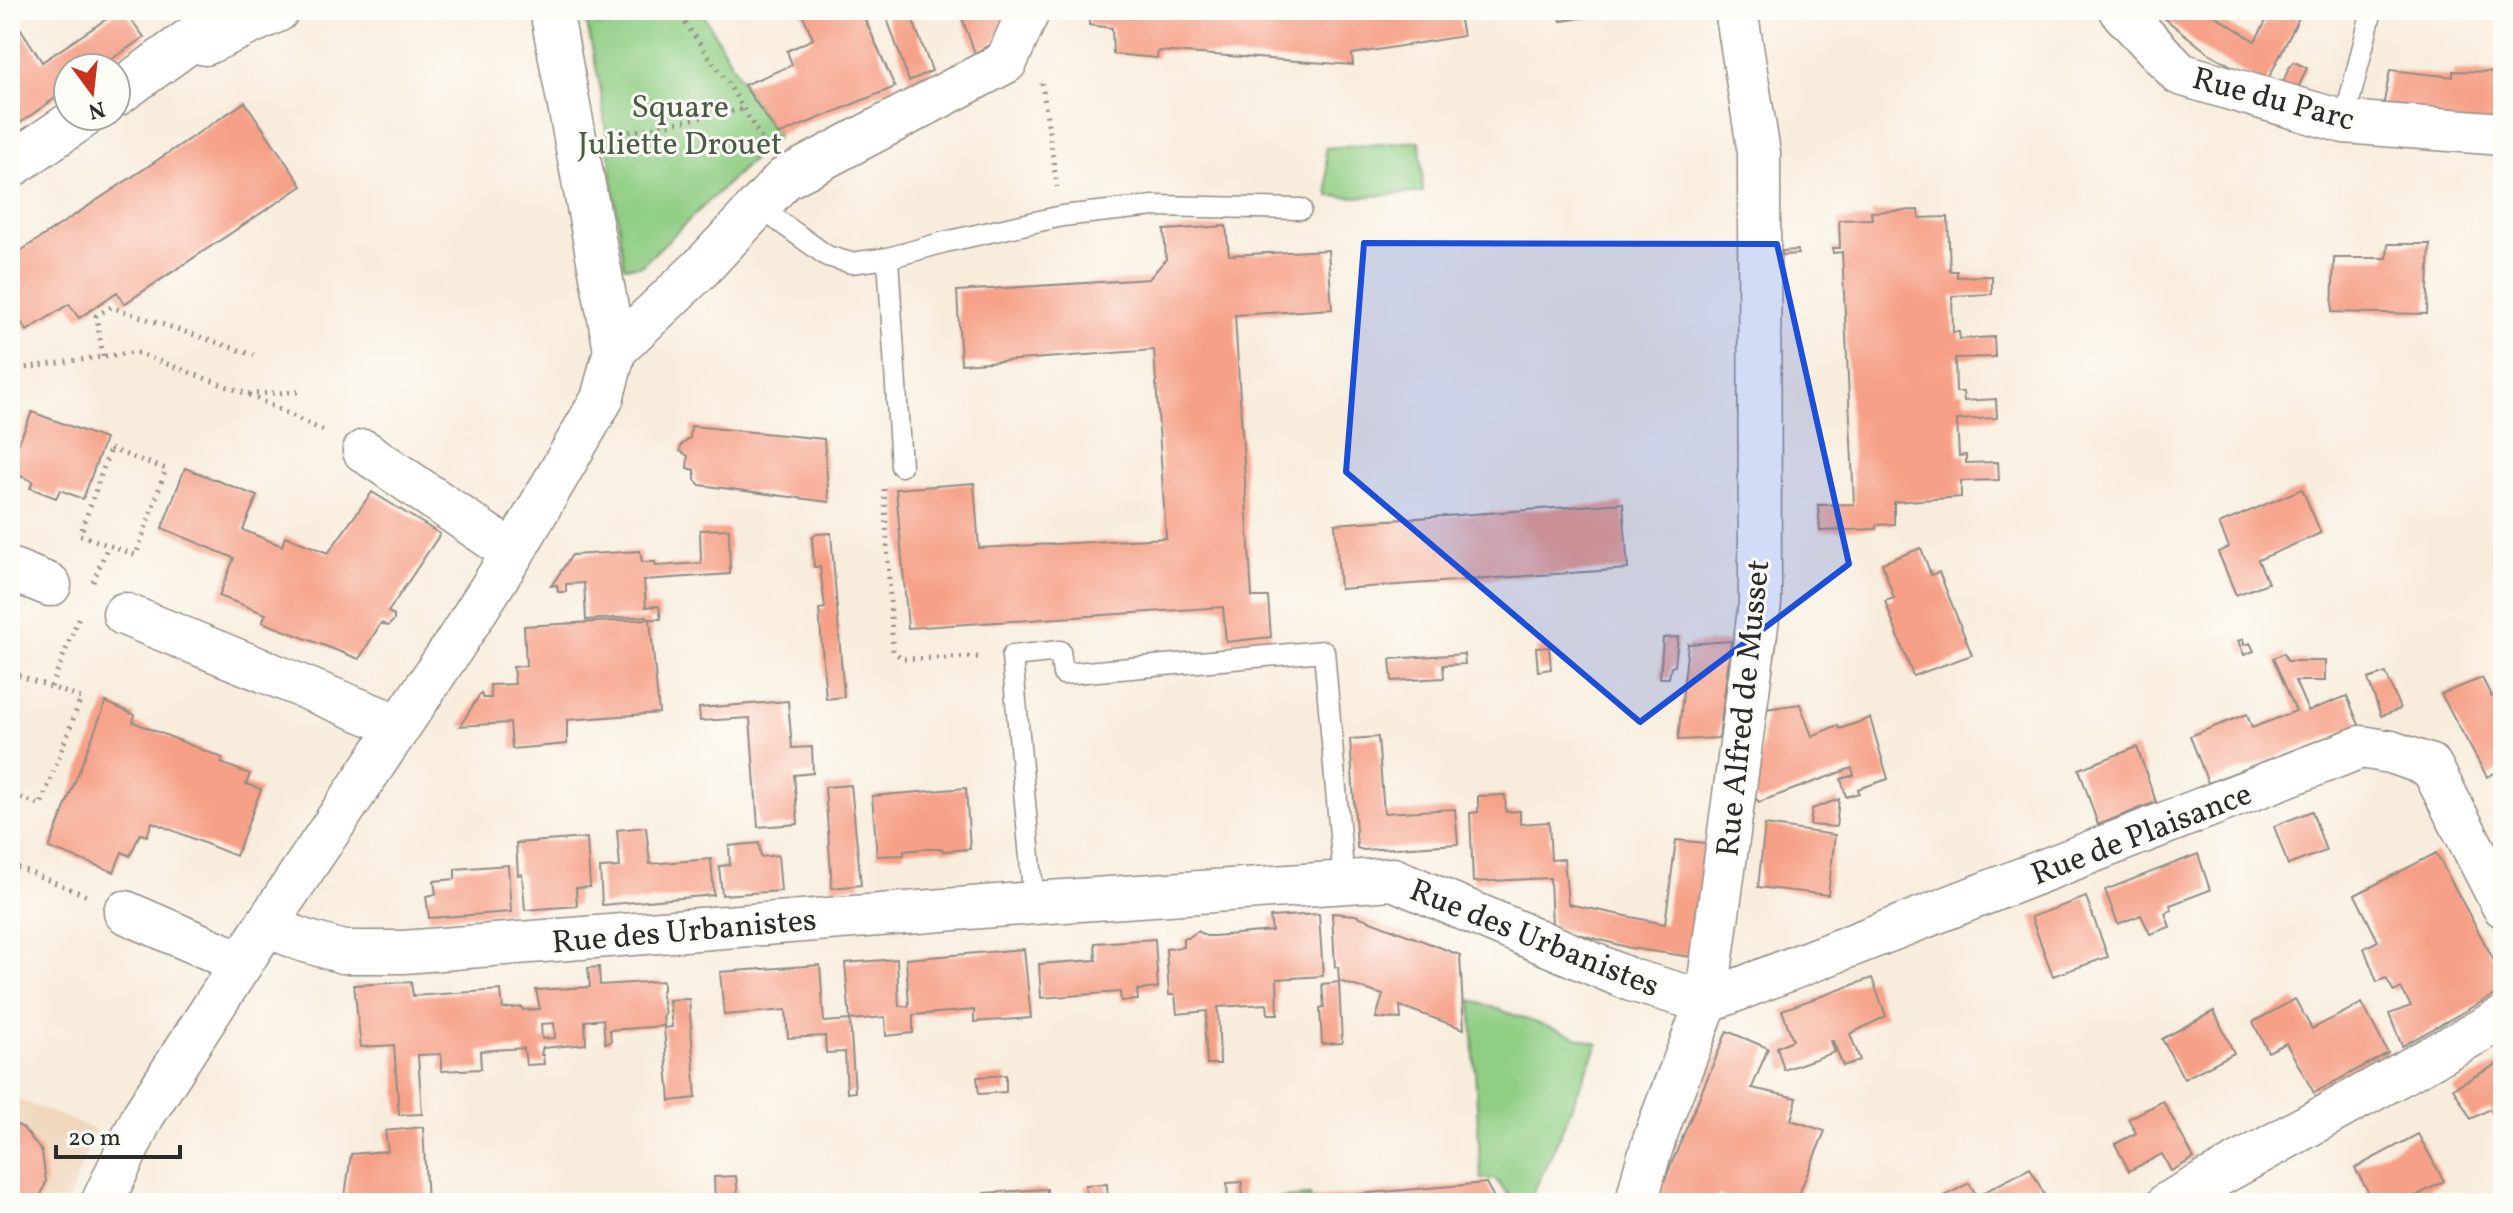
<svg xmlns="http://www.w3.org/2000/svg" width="2513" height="1213" font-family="Vollkorn,serif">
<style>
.built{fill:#efd6bc}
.green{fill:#90ce84;stroke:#5e7c58;stroke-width:2}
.building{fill:#f6a087;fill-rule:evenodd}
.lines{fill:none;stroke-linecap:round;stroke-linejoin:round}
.lane-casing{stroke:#928c84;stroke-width:23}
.street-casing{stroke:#928c84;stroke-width:45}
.secondary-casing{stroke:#928c84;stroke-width:47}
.path{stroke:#928c84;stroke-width:5;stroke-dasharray:2 6;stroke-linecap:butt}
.lane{stroke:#fff;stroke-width:20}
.street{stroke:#fff;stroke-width:42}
.secondary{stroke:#fff;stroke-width:44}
.marked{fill:#1d4ed8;fill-opacity:0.2;stroke:#1d4ed8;stroke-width:6;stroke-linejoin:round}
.labels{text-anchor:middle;stroke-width:6;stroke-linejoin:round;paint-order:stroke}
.street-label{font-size:32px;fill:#2b2b2b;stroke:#fdfcf7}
.park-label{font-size:32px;fill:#495c46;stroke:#fdfcf7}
</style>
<rect width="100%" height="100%" fill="#fdfcf7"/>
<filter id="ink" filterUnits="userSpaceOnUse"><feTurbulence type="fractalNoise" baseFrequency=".0125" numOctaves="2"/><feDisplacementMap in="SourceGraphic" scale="16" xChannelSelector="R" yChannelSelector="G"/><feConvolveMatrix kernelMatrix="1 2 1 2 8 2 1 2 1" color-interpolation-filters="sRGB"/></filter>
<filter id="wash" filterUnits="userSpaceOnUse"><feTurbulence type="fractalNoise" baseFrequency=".006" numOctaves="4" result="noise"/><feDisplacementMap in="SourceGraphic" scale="32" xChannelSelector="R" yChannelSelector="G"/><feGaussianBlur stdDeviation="1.8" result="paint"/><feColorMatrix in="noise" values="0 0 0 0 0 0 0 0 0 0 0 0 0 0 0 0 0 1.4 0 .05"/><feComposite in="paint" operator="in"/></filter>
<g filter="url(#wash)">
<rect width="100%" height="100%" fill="#f8eddd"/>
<path class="built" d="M 10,1096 L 96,1130 L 67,1203 L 10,1203 Z"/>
<path class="green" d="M 584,10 L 701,10 L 744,85 L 778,135 L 641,266 L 624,267 L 623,259 L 600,86 Z
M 1420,141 L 1423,192 L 1360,197 L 1329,196 L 1325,148 Z
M 1471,1000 L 1598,1044 L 1552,1153 L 1528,1203 L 1516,1203 L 1495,1179 L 1481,1179 Z
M 1310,1196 L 1312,1203 L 1211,1203 Z"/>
<g id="blocks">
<path class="building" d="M 120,10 L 124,10 L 144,37 L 99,68 L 68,68 L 68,89 L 10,130 L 10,12 L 42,62 Z
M 801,10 L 861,10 L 895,87 L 778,135 L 744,85 L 792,65 L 787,51 L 813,39 Z
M 884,10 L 909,10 L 932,71 L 909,81 Z
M 959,10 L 1014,10 L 1003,37 L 975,53 Z
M 1079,10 L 1348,10 L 1348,14 L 1373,10 L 1458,10 L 1463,36 L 1352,54 L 1353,65 L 1158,51 L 1157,58 L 1113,54 L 1112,28 L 1089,25 L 1089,15 L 1079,14 Z
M 1559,10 L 1618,10 L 1619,12 L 1561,21 Z
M 2154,10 L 2206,10 L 2255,41 L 2272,10 L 2303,10 L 2265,85 L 2207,52 Z
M 2294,62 L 2307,68 L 2294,98 L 2279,91 L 2289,68 Z
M 2390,70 L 2453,77 L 2453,71 L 2503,72 L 2503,126 L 2381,118 Z
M 245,102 L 302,186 L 124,304 L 117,292 L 79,318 L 69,304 L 27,331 L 10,306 L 10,258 Z
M 1918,210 L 1919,218 L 1948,217 L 1950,271 L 1957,271 L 1957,277 L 1992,276 L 1992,294 L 1952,296 L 1953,332 L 1959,332 L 1960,339 L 1994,337 L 1995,357 L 1955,358 L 1956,392 L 1963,392 L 1964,401 L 1996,399 L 1997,418 L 1957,420 L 1959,456 L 1966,455 L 1966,463 L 1998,462 L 1999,480 L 1961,481 L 1961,497 L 1894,502 L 1894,524 L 1876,525 L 1876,529 L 1820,531 L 1818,505 L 1854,504 L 1842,252 L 1833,253 L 1833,248 L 1840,248 L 1839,220 L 1872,219 L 1871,212 Z
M 1226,226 L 1229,255 L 1328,250 L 1332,309 L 1235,315 L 1252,597 L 1268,597 L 1271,637 L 1226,642 L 1223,607 L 908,628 L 896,489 L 974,483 L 979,548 L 1166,538 L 1154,350 L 961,364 L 957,291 L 1149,279 L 1166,259 L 1164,230 Z
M 2388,244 L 2430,244 L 2427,314 L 2332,312 L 2334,258 L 2387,258 Z
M 1798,250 L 1798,254 L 1782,255 L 1782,251 Z
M 32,412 L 105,439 L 83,499 L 60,490 L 56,498 L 30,488 L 33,481 L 10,472 L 10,444 L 17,447 Z
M 691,426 L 824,439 L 829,502 L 700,485 L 695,480 L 695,470 L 687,468 L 688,456 L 680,451 L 681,445 L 690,438 Z
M 185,468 L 257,496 L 243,530 L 282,546 L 285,536 L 328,553 L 372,492 L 440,534 L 388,612 L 394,615 L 394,620 L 388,626 L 381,623 L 359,659 L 262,622 L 266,614 L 219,596 L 234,558 L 162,528 Z
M 2302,489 L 2321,533 L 2258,560 L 2268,583 L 2236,595 L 2218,552 L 2229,547 L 2219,524 Z
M 1623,503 L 1628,569 L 1340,589 L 1335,524 Z
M 729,529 L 730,574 L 644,580 L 646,607 L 659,606 L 661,619 L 650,619 L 659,713 L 567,720 L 567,744 L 512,749 L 510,723 L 460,726 L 481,693 L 483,698 L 491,698 L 490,685 L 515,684 L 513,667 L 526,666 L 524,626 L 648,619 L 647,616 L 586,620 L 584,583 L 566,584 L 566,592 L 558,592 L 557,585 L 551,586 L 572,555 L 640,551 L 642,562 L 655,562 L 656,566 L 701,563 L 700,530 Z
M 831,533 L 844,697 L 826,699 L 819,609 L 825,608 L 820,567 L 814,567 L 812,538 L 816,534 Z
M 1921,548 L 1931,575 L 1939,572 L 1972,655 L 1913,676 L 1885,601 L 1894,598 L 1882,563 Z
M 1678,637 L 1675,666 L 1671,667 L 1669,678 L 1660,678 L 1663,638 Z
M 2243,639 L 2244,645 L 2250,643 L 2254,651 L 2244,655 L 2238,641 Z
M 1731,641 L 1719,738 L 1678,740 L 1688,644 Z
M 1549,647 L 1551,669 L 1538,671 L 1536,648 Z
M 2284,653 L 2287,661 L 2325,661 L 2325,681 L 2295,681 L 2308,711 L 2347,696 L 2359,725 L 2208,783 L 2190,736 L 2247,714 L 2252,728 L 2296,711 L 2273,658 Z
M 1464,654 L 1465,664 L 1443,665 L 1444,678 L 1392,681 L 1390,659 Z
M 2386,673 L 2400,709 L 2381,716 L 2368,679 Z
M 2482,678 L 2492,697 L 2499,693 L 2503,701 L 2503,768 L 2487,777 L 2441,694 Z
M 788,701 L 792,748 L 812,747 L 813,773 L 794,775 L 798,824 L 758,827 L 750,718 L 700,721 L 699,708 Z
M 106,702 L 135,715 L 133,722 L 223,758 L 221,763 L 250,774 L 246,784 L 261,789 L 236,856 L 152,822 L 147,836 L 140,834 L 130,856 L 122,852 L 114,872 L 49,848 Z
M 1800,704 L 1812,736 L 1838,725 L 1840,729 L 1870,718 L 1888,779 L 1858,789 L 1859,793 L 1846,797 L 1841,779 L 1854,775 L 1852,768 L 1759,802 L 1755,798 L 1766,709 Z
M 1378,737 L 1384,813 L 1455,809 L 1458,844 L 1363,850 L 1357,848 L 1350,739 Z
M 2137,747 L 2156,802 L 2098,825 L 2079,769 Z
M 851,785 L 861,885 L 832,888 L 825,787 Z
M 966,788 L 970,849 L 943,851 L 942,849 L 923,849 L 904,851 L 904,855 L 877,856 L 872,796 Z
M 1505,795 L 1506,812 L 1520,811 L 1520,824 L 1549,822 L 1551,860 L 1564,859 L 1568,904 L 1665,924 L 1676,840 L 1706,843 L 1692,957 L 1630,948 L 1552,927 L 1550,878 L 1473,882 L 1470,813 L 1478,812 L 1478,796 Z
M 1839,799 L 1836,827 L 1810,825 L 1812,809 Z
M 2312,811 L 2326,851 L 2288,865 L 2274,826 Z
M 1765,825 L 1835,835 L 1828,895 L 1758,887 Z
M 646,827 L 650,864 L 711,859 L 714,895 L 602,905 L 600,868 L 620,867 L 617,830 Z
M 587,838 L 590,887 L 576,888 L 577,906 L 525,910 L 522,874 L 518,875 L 516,843 Z
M 759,843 L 761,857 L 778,855 L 781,891 L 722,895 L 719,866 L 730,865 L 729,846 Z
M 2436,853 L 2503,977 L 2503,990 L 2402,1046 L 2389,1014 L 2411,1006 L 2401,988 L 2394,992 L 2386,978 L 2377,982 L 2364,948 L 2378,941 L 2355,895 Z
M 2198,854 L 2210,890 L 2170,905 L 2172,910 L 2165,913 L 2170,927 L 2150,934 L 2141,915 L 2118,924 L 2105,890 Z
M 508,865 L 511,912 L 429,918 L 426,896 L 436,894 L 434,881 L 455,879 L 455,869 Z
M 2086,897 L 2108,957 L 2053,976 L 2031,917 Z
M 1332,913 L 1355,915 L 1460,955 L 1464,1029 L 1400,1006 L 1401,1019 L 1376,1018 L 1383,995 L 1339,981 L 1338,967 L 1335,967 Z
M 1319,914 L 1323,976 L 1277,979 L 1278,1014 L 1268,1014 L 1267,1004 L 1218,1007 L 1220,1064 L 1207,1064 L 1205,1034 L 1207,1011 L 1177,1014 L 1175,995 L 1169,995 L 1166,949 L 1183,947 L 1183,938 L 1188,938 L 1198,931 L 1206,936 L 1214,936 L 1272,931 L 1270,917 Z
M 1155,939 L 1158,988 L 1137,990 L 1138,1000 L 1121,1001 L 1120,992 L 1041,998 L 1039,964 L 1096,960 L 1095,943 Z
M 1024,949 L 1031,1018 L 974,1022 L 974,1010 L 913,1015 L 913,1033 L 886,1036 L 885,1017 L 850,1020 L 845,963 L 897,959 L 899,1006 L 909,1006 L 906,959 Z
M 820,965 L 824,1022 L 850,1020 L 855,1092 L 847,1093 L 845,1052 L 826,1053 L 825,1036 L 788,1038 L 786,1010 L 724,1015 L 720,972 Z
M 599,967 L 600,985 L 663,981 L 663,990 L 661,991 L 665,1014 L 663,1015 L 664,1026 L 610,1030 L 611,1042 L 605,1043 L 603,1019 L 585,1021 L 586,1044 L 543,1048 L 543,1046 L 541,1055 L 543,1055 L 544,1064 L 526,1065 L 524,1048 L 480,1051 L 481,1069 L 441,1071 L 441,1054 L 418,1055 L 422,1114 L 399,1115 L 394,1045 L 361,1047 L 354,985 L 411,982 L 413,996 L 501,990 L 503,1009 L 522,1007 L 523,1010 L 540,1009 L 536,990 L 590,987 L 588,968 ZM 554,1023 L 555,1038 L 542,1039 L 541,1024 Z
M 1872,978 L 1886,1016 L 1850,1034 L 1860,1060 L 1843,1066 L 1833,1041 L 1831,1041 L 1835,1052 L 1784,1070 L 1777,1047 L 1793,1040 L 1782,1010 Z
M 1339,982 L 1342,1043 L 1322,1044 L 1320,1008 L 1324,1007 L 1322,984 Z
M 689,999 L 696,1098 L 670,1101 L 664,1028 L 672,1027 L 669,1000 Z
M 2295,999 L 2312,1029 L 2362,1003 L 2388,1053 L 2314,1093 L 2286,1043 L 2268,1052 L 2253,1022 Z
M 2214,1011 L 2234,1053 L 2184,1079 L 2162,1039 Z
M 1727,1031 L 1768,1048 L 1752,1088 L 1797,1098 L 1791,1120 L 1825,1131 L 1796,1201 L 1801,1203 L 1737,1203 L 1718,1195 L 1715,1203 L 1655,1203 Z
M 2503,1061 L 2503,1134 L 2490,1109 L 2471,1119 L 2453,1088 Z
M 1006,1075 L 1006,1092 L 979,1094 L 977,1077 Z
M 2163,1101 L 2194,1158 L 2171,1171 L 2162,1154 L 2129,1171 L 2115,1144 L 2136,1133 L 2128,1119 Z
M 10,1121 L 23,1128 L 42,1152 L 46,1182 L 38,1203 L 10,1203 Z
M 423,1127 L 427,1203 L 306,1203 L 305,1199 L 345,1196 L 351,1154 L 388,1151 L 385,1131 Z
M 2418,1134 L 2444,1181 L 2403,1203 L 2374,1203 L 2355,1168 Z
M 2030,1168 L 2049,1203 L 1944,1203 L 1941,1198 L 1969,1183 L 1977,1196 Z
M 736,1176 L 739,1203 L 715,1203 L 714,1177 Z
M 1242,1182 L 1243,1203 L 1228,1203 L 1227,1183 Z
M 1486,1183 L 1497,1203 L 1314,1203 L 1313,1198 Z
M 1107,1184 L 1108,1203 L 1087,1203 L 1085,1185 Z
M 1047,1189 L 1047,1203 L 984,1203 L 984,1193 Z"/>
</g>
</g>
<g filter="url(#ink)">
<use href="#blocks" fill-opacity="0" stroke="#928c84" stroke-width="2"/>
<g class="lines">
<g class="lane-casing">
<path id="lane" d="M 2344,122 L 2372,10
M 758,206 L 827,256 L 851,263 L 888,258 L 945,242 L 1062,216 L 1154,206 L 1301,209
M 888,258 L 901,466
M 1034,903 L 1012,656 L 1060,651 L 1063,674 L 1324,651 L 1344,882"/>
</g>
<g class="street-casing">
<path id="street" d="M 551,10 L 615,350 L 602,399 L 513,553 L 453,647 L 266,925 L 302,940 L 343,952 L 403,952 L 1034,903 L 1393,879 L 1631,980 L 1706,1002 L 2361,747 L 2391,752 L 2431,766 L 2503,906
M 2120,10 L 2180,74 L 2344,122 L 2503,134
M 615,350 L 702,267 L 784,179 L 1006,62 L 1029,10
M 364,451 L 513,553
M 10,569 L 50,585
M 124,614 L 399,726
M 125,912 L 242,963
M 102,1203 L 143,1116 L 266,925
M 1637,1203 C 1650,1134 1684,1069 1706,1002 L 1760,603 L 1759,153 L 1736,10
M 2168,1203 L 2503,1018"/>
</g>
<g class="secondary-casing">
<path id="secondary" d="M 205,43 L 277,10
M 116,94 L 232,10
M 10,166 L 83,116"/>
</g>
<path class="path" d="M 676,10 L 729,85 L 764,143
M 596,24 L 616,10
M 1042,83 L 1057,187
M 616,141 L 629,132 L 744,109
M 103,356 L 96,316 L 111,307 L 254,355
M 10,370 L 135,352 L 247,394 L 328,433
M 248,394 L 299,392
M 110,449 L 166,469 L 136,555 L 80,535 Z
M 884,489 L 893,651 L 903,659 L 982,657
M 93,582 L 108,546
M 51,687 L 79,617
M 10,697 L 18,675 L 81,698 L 41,805 L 10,793
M 10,864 L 87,896"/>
<use href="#lane" class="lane"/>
<use href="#street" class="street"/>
<use href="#secondary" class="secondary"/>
</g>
</g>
<path class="marked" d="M 1364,243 L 1777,244 L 1849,564 L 1640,722 L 1346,472 Z"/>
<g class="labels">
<g class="street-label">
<text transform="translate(2274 98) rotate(15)" y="11">Rue du Parc</text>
<text transform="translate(1742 708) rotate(-84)" y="11">Rue Alfred de Musset</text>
<text transform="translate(2141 833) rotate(-21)" y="11">Rue de Plaisance</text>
<text transform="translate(684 930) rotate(-5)" y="11">Rue des Urbanistes</text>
<text transform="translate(1535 937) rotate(22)" y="11">Rue des Urbanistes</text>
</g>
<g class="park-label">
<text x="680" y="117">Square<tspan x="680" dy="37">Juliette Drouet</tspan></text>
</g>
</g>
<rect width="2513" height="1213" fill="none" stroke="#fdfcf7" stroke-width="40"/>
<g transform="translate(92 92) rotate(165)"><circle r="38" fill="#fdfcf7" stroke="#a9a8a5" stroke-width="2"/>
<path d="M0-6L14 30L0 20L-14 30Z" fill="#c8321e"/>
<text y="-12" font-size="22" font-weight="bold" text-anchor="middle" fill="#2b2b2b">N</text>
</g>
<path d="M56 1145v12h124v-12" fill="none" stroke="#2b2b2b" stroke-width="4"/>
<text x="68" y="1145" font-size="24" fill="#2b2b2b" stroke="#fdfcf7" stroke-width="6" paint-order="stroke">20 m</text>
</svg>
